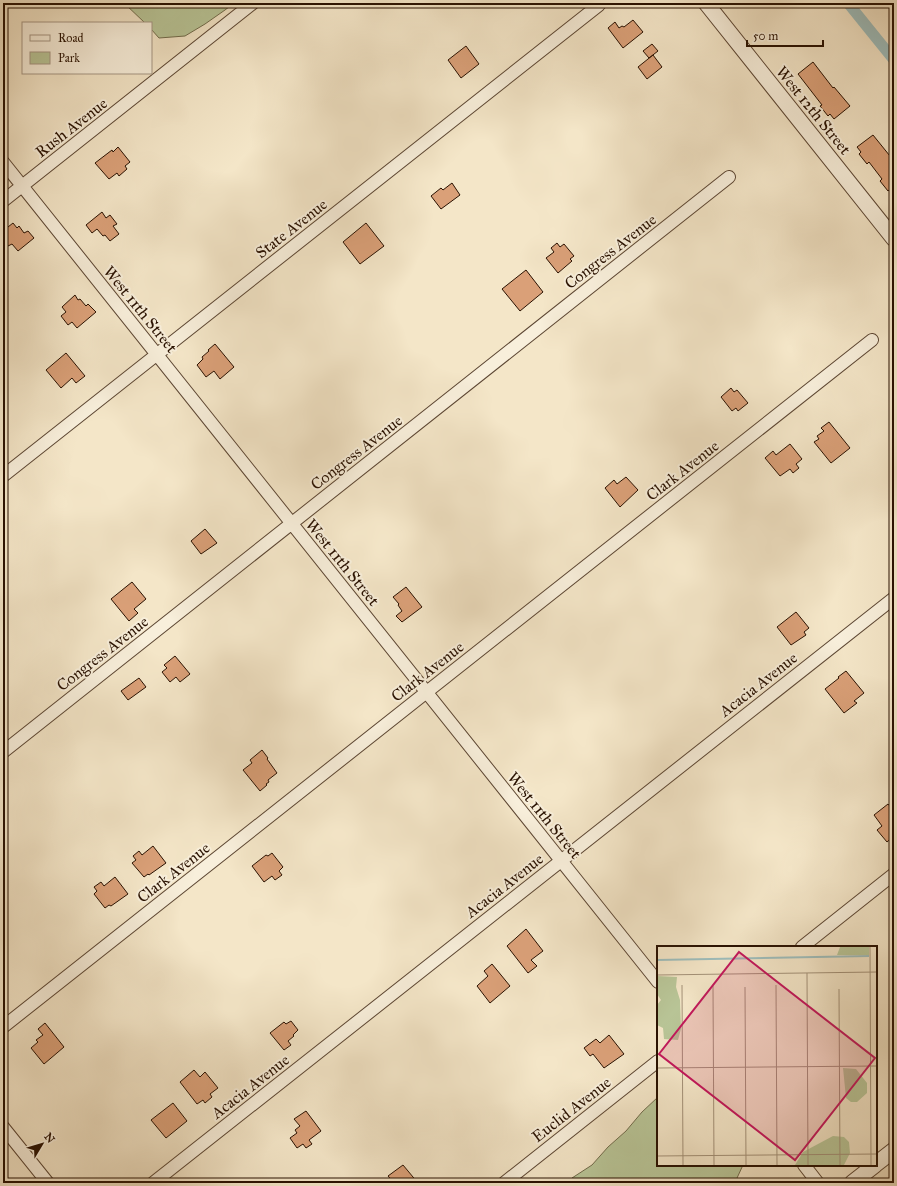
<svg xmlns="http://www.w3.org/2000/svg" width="897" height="1186" font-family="'IM FELL Great Primer',serif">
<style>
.green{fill:#b9c698;stroke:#716c4c}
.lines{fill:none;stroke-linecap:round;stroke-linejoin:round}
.canal{stroke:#9ebebd;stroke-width:11}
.building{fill:#daa078;stroke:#291101}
.minor-casing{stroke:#5c4633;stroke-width:14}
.tertiary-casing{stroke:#5c4633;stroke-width:17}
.minor{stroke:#f8efdb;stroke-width:12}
.tertiary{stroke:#f8efdb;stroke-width:15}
.labels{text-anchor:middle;stroke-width:4;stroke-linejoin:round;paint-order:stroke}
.street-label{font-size:16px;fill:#291101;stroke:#f8efdb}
.inset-river{fill:none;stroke:#9ebebd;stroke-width:2}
.inset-road{fill:none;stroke:#a39178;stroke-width:1}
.view{fill:#c2185b;fill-opacity:0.15;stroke:#c2185b;stroke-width:2}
.inset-edge{fill:none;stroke:#291101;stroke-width:2}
</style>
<rect width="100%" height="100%" fill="#f4e6c8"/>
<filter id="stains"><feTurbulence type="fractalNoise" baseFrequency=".005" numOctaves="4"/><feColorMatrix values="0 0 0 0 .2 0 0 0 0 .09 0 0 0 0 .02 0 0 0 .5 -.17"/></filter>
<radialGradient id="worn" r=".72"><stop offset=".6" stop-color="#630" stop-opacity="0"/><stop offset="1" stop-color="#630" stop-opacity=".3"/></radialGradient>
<path class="green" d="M 124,3 L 234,3 L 225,10 L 205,24 L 185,36 L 159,38 L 151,29 L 151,23 L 145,23 Z
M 658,1097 L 658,1165 L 743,1165 L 737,1178 L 737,1183 L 568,1183 L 572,1178 L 592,1165 L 608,1147 L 626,1131 L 642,1112 Z"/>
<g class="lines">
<path class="canal" d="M 848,3 L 894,60"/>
</g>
<path class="building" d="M 633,20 L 643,32 L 623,48 L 608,28 L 615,22 L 619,28 L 622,26 L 624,27 Z
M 652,44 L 658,51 L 649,58 L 643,51 Z
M 466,46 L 479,64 L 461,78 L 448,60 Z
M 653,55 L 662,67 L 647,79 L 638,67 Z
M 813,62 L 833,88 L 834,87 L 850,106 L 834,119 L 830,114 L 828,116 L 820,106 L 822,105 L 798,74 Z
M 873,135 L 894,161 L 894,186 L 888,191 L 880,181 L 882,179 L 869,162 L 867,164 L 859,154 L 861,152 L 857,147 Z
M 118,147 L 130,162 L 125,166 L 127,169 L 119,176 L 117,173 L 109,179 L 95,163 L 112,150 L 113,152 Z
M 452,183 L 460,195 L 441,209 L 431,196 L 441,188 L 443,190 Z
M 102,212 L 106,218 L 110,215 L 117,224 L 113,226 L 119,234 L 110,241 L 105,235 L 103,236 L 97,229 L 92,233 L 86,225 Z
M 13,223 L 17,228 L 19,226 L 24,233 L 28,231 L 34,238 L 18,251 L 12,244 L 8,246 L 3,240 L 6,236 L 3,231 Z
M 366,223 L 384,246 L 360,264 L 343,242 Z
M 557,243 L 560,247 L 564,244 L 574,256 L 570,259 L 572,261 L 558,273 L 546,258 L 554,252 L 551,248 Z
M 526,270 L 543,292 L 520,311 L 502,289 Z
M 75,295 L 78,300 L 80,299 L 86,306 L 88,304 L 96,312 L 77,328 L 72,322 L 68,325 L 61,316 L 66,312 L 62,307 Z
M 215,344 L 234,367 L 220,379 L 214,371 L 206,377 L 197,365 L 203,359 L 202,357 L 209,351 L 208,350 Z
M 66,353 L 85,376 L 76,383 L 72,378 L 61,388 L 46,370 Z
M 731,388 L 734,392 L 737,390 L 748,403 L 738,411 L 736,408 L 732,411 L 721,397 Z
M 829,422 L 850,448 L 831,463 L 814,442 L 819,439 L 817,436 L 824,431 L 821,428 Z
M 790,444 L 802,459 L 796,464 L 799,468 L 793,473 L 790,469 L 780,476 L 765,458 L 773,451 L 776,455 Z
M 626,477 L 638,490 L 620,507 L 605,488 L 614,480 L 617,484 Z
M 205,529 L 217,543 L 201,554 L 191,541 Z
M 132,582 L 146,599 L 134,609 L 138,613 L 129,621 L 111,599 Z
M 406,587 L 422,607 L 402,622 L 396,616 L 402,611 L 398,605 L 399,604 L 393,597 Z
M 796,612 L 809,628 L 804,632 L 806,635 L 791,645 L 777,627 Z
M 175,656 L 190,674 L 180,682 L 176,677 L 170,682 L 162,672 L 167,668 L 164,665 Z
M 846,671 L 864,693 L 854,701 L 857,703 L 844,713 L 825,689 L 839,678 L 838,677 Z
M 139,678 L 146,687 L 128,700 L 121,691 Z
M 262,750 L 268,758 L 267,759 L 277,773 L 268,780 L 269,782 L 266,784 L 267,785 L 260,791 L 243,770 L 252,763 L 250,760 Z
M 888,804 L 894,811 L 894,836 L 887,842 L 877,830 L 882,826 L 874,815 Z
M 153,846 L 166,863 L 149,875 L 148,874 L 144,877 L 132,863 L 136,860 L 133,856 L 139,851 L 142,855 Z
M 272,853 L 283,867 L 279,871 L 282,875 L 275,880 L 272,876 L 264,882 L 252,866 L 266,855 L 268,856 Z
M 115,877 L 128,894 L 111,906 L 109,905 L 105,908 L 94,894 L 97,891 L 94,887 L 101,882 L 104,886 Z
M 526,929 L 543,951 L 531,960 L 537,966 L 528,973 L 507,946 Z
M 492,964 L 510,986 L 490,1003 L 477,986 L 488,976 L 484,971 Z
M 291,1021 L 298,1030 L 293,1035 L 294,1036 L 288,1041 L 291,1045 L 284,1050 L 270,1033 L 284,1022 L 286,1024 Z
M 45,1023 L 64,1047 L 44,1064 L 31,1048 L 38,1042 L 36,1040 L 43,1035 L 38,1029 Z
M 609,1035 L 624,1054 L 604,1068 L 593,1054 L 590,1056 L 584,1048 L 596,1039 L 600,1043 Z
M 194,1070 L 200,1077 L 205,1072 L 218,1088 L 210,1094 L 212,1097 L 205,1103 L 203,1100 L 197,1104 L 180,1082 Z
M 173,1103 L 187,1121 L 166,1138 L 151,1120 Z
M 306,1111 L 321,1131 L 309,1140 L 312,1144 L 306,1148 L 303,1144 L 297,1148 L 290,1138 L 297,1133 L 295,1130 L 300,1126 L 294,1119 Z
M 403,1165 L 418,1183 L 394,1183 L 388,1176 Z"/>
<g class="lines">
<g class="minor-casing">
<path id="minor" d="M 3,162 L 658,982
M 3,201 L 253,3
M 3,476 L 599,5
M 3,752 L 729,177
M 802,947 L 894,874
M 3,1027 L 872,340
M 3,1127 L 48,1183
M 804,1165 L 818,1183
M 153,1183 L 894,598
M 504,1183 L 658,1061"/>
</g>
<g class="tertiary-casing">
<path id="tertiary" d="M 706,3 L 894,239
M 876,1164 L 894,1150
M 852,1183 L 875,1165"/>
</g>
<use href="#minor" class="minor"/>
<use href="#tertiary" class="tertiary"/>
</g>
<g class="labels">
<g class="street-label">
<text transform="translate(814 110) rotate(51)" y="6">West 12th Street</text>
<text transform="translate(71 127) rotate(-38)" y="6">Rush Avenue</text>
<text transform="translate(291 228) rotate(-38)" y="6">State Avenue</text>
<text transform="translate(610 251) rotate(-38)" y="6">Congress Avenue</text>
<text transform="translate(141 309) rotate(51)" y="6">West 11th Street</text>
<text transform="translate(356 452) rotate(-38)" y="6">Congress Avenue</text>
<text transform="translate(682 470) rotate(-38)" y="6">Clark Avenue</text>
<text transform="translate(343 562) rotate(51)" y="6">West 11th Street</text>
<text transform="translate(102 653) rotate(-38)" y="6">Congress Avenue</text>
<text transform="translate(427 671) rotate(-38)" y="6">Clark Avenue</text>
<text transform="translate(758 684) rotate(-38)" y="6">Acacia Avenue</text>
<text transform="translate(545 815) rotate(51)" y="6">West 11th Street</text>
<text transform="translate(173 872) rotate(-38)" y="6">Clark Avenue</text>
<text transform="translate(504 885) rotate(-38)" y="6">Acacia Avenue</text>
<text transform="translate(250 1086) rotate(-38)" y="6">Acacia Avenue</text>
<text transform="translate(571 1109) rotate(-38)" y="6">Euclid Avenue</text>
</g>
</g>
<g transform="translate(657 946)">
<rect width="220" height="220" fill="#f4e6c8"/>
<path d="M 183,1 L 212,1 L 212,9 L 180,9 ZM 0,30 L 20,31 L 19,41 L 23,54 L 24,83 L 21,94 L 7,93 L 6,82 L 0,79 L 0,59 L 4,54 L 0,48 ZM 186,122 L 199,123 L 210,137 L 210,147 L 200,156 L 194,156 L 189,152 ZM 176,190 L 187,191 L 192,196 L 193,207 L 187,219 L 138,219 L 146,206 Z" fill="#b9c698"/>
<path class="inset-river" d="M 0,14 L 212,10"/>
<path class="inset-road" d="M 213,1 L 214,219M 150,27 L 151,219M 0,29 L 220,26M 25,39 L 26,219M 119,39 L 120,219M 56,40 L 57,219M 88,41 L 89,219M 182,43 L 183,219M 0,122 L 220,120M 0,210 L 220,208"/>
<path class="view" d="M 82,6 L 218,112 L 138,214 L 2,108 Z"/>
<rect width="220" height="220" class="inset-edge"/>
</g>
<rect width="897" height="1186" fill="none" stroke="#f4e6c8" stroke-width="16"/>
<rect x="4" y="4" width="889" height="1178" fill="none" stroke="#291101" stroke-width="2"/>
<rect x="8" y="8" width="881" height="1170" fill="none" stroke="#291101"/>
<rect x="22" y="22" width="130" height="52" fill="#f8efdb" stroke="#a59684"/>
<rect x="30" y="35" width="20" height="6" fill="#f8efdb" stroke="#a59684"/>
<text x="58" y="42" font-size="12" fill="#291101">Road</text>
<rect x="30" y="52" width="20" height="12" fill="#b9c698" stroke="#a59684"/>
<text x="58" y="62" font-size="12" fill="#291101">Park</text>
<g transform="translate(42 1144) rotate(52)" stroke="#f8efdb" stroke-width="3" paint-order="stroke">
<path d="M0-3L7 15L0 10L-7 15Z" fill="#291101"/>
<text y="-6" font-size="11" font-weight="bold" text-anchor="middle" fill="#291101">N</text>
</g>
<path d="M747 40v6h76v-6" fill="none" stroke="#291101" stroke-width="2"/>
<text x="753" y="40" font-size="12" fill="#291101" stroke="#f8efdb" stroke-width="3" paint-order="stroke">50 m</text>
<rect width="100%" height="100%" filter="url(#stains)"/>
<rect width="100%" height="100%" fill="url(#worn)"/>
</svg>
